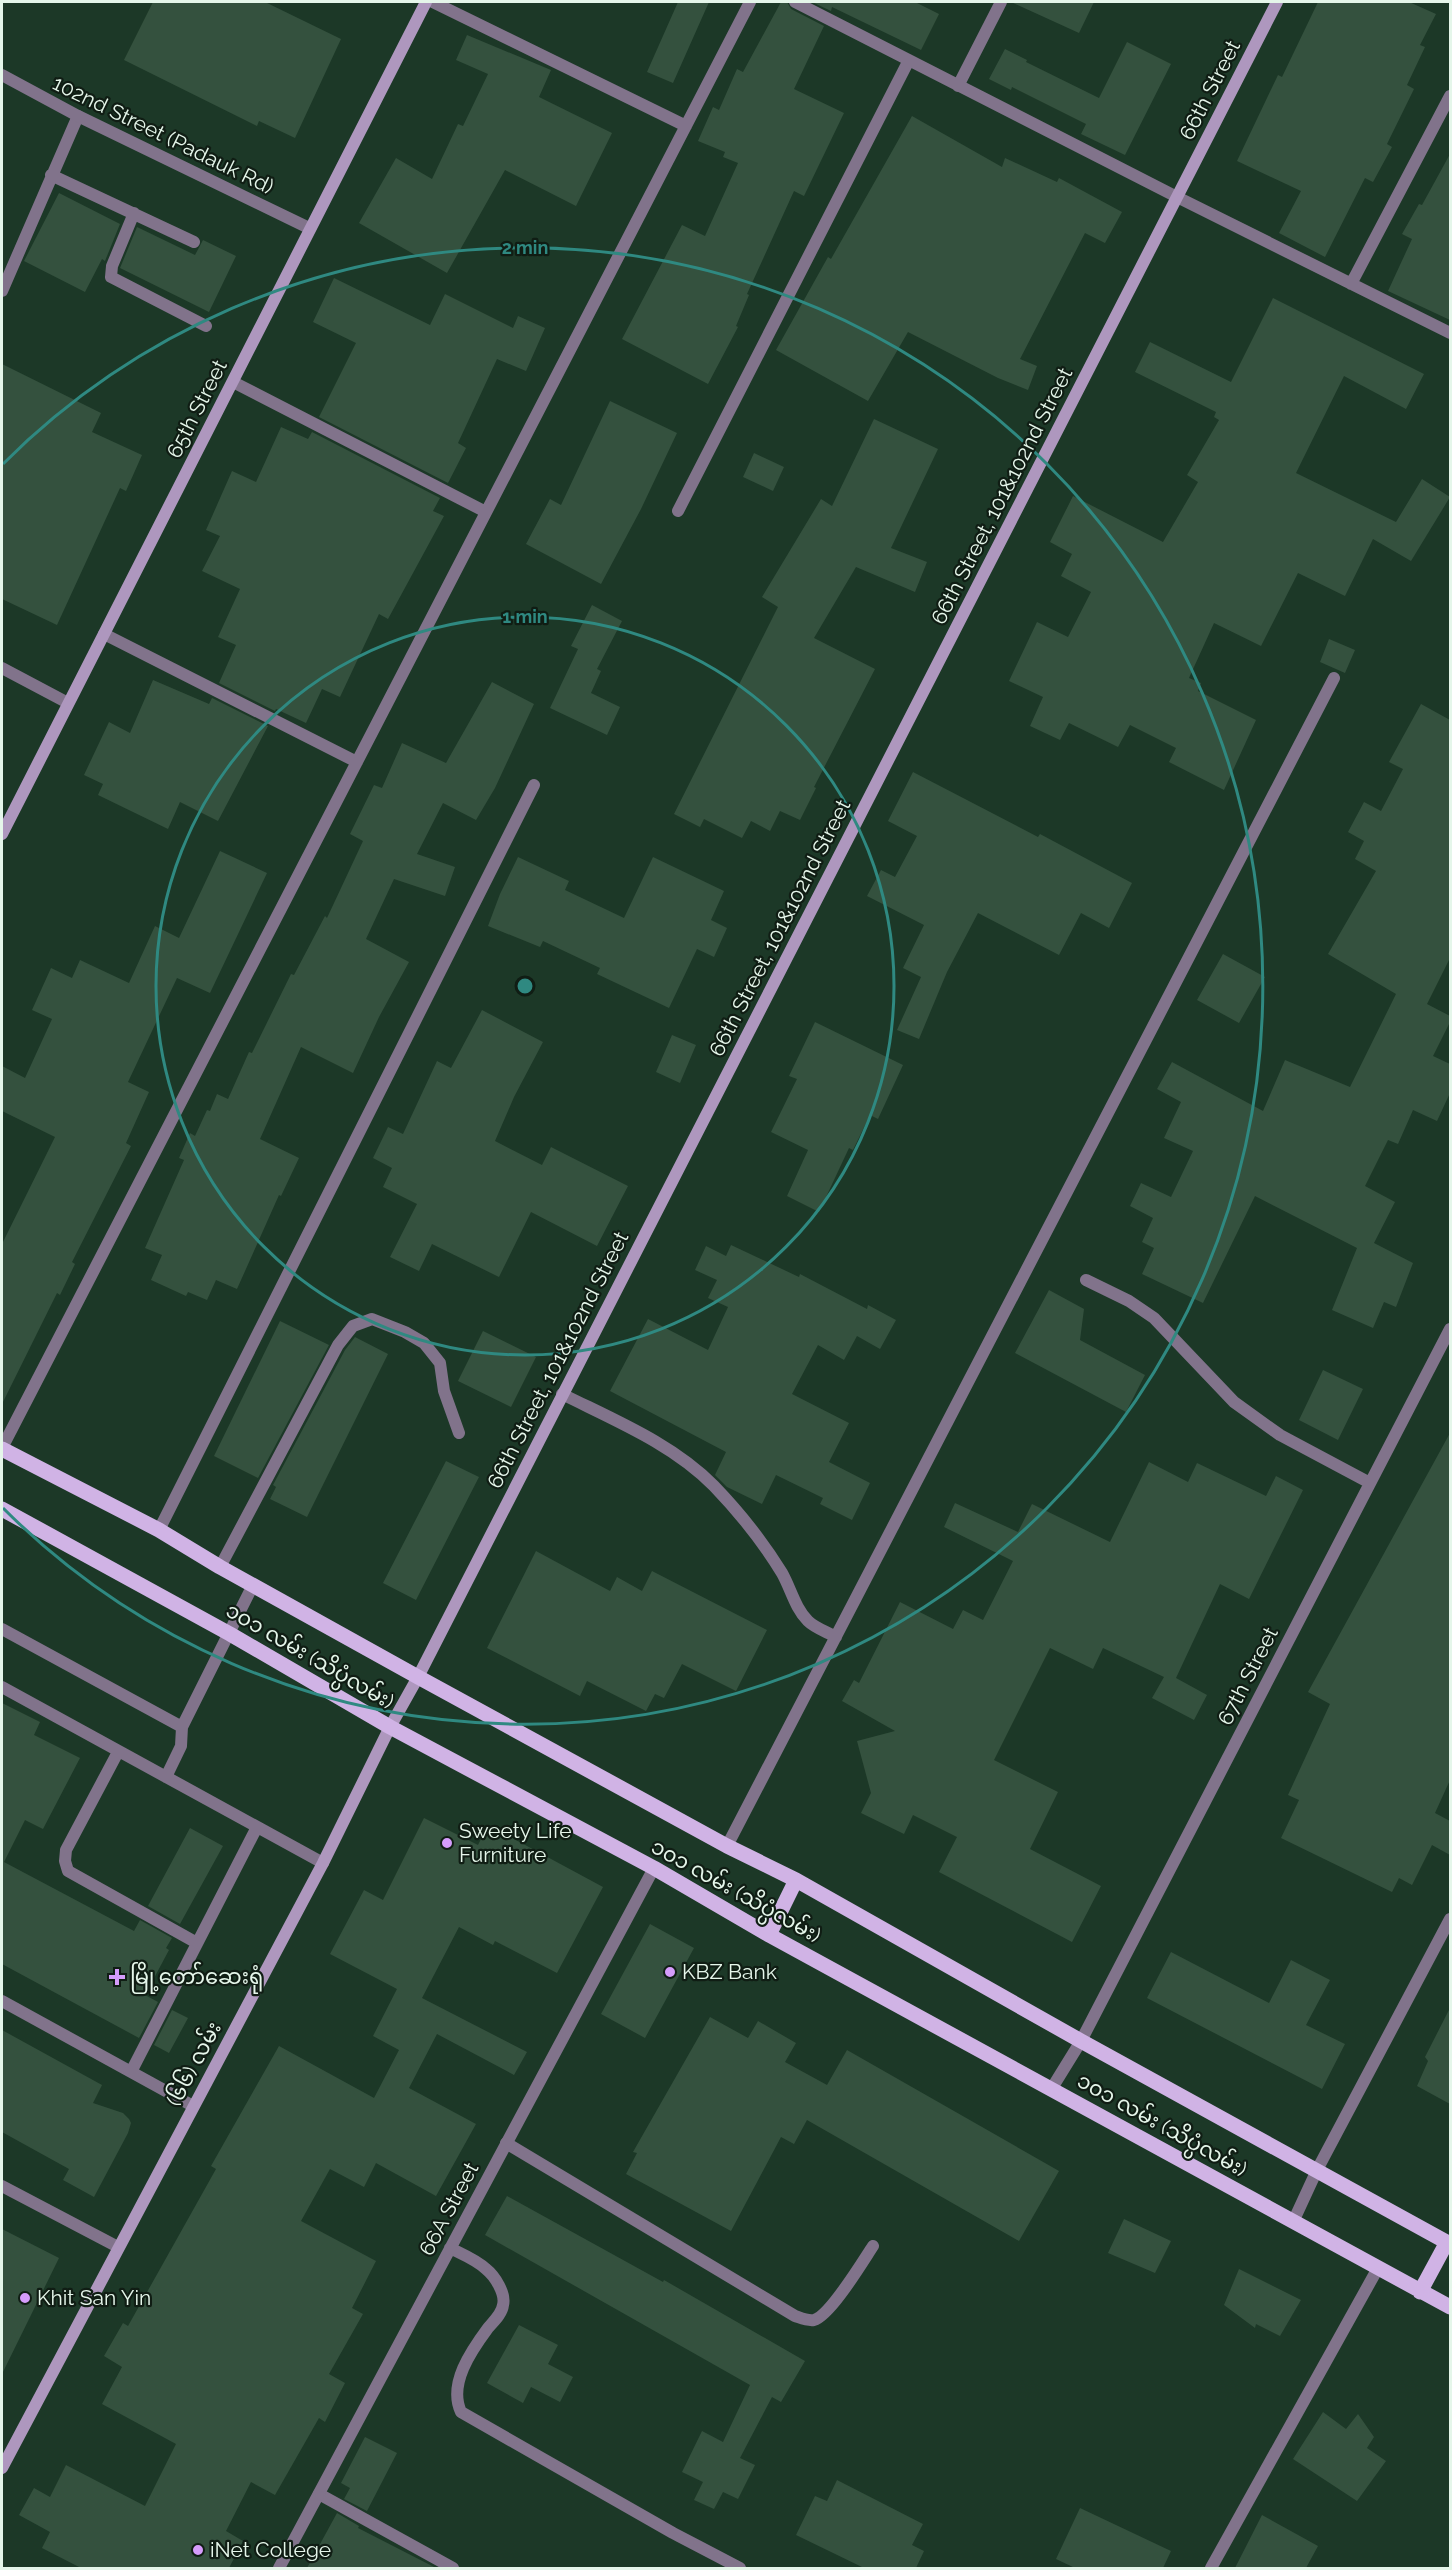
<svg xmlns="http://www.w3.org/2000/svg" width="1452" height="2570" font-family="Raleway,'Noto Sans Myanmar',sans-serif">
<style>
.building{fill:#34513e}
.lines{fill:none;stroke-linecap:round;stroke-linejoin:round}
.lane{stroke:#81738b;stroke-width:12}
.street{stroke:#81738b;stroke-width:12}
.secondary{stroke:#ae97be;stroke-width:12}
.primary{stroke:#d0b3e5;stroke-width:15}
.ring{fill:none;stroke:#2f8981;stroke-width:3}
.poi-dot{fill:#d59cfb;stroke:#101d14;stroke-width:2}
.labels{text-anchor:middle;stroke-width:4.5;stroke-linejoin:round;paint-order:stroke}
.street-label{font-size:21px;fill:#e5f6ea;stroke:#101d14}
.poi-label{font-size:21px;fill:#e5f6ea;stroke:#101d14;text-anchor:start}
.centre{fill:#2f8981;stroke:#101d14;stroke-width:3}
.ring-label{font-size:18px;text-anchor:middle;font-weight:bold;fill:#2f8981;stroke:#101d14;stroke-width:4.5;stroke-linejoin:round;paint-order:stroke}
</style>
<rect width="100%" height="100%" fill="#1c3827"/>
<path class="building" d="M 153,2 L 265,2 L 341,39 L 295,138 L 259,121 L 257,126 L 124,60 Z
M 678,2 L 709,2 L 673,83 L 647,72 Z
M 781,2 L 787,2 L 791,9 L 824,26 L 794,89 L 844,113 L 804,196 L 794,191 L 747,294 L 749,295 L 736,326 L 738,327 L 708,384 L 622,339 L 682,225 L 705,236 L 738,163 L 723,157 L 725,152 L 698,141 L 713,107 L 719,110 L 737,69 L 743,72 Z
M 812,2 L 915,2 L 939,14 L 921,50 L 832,7 L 831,11 Z
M 1011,2 L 1094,2 L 1079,33 Z
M 1318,2 L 1409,2 L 1436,14 L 1420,45 L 1425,47 L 1407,85 L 1414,89 L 1387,144 L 1392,147 L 1373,182 L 1365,178 L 1325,257 L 1279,233 L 1301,191 L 1237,161 L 1278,75 L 1282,77 Z
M 467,35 L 551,70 L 539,97 L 612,133 L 576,206 L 505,170 L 447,273 L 359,223 L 396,158 L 432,179 L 458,124 L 463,126 L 488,74 L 456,60 Z
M 1127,42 L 1171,64 L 1125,155 L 1081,134 L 1086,124 L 1012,87 L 1011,90 L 989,79 L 1005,49 L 1027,60 L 1026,62 L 1099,98 Z
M 912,116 L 1002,167 L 1005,158 L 1057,182 L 1059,178 L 1122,212 L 1105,243 L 1085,233 L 1020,359 L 1037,366 L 1028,390 L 998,378 L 908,332 L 868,401 L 776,350 L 828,257 L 831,259 Z
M 1450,154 L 1450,320 L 1388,291 L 1412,239 L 1402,234 L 1419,204 L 1422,205 Z
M 59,193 L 120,224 L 105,261 L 102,259 L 85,292 L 24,261 Z
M 137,227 L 195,255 L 203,240 L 236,256 L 209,312 L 120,268 Z
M 334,278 L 430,325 L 445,294 L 513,328 L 518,316 L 545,328 L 526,371 L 497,359 L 458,443 L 466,448 L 448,483 L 319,417 L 356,343 L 313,322 Z
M 1273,298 L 1424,374 L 1406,409 L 1344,376 L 1296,473 L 1396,522 L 1422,479 L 1450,497 L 1411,561 L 1373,539 L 1345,596 L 1298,573 L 1261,646 L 1214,623 L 1189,678 L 1201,683 L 1198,691 L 1256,720 L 1224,790 L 1169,762 L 1176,748 L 1130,725 L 1118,747 L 1069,723 L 1060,740 L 1030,726 L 1043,697 L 1009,681 L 1037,622 L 1068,637 L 1091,592 L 1061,576 L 1072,554 L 1050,542 L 1073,496 L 1163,542 L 1198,482 L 1187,475 L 1219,420 L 1214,417 L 1216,412 L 1135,372 L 1150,342 L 1231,382 Z
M 2,364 L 101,413 L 92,432 L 142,455 L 126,491 L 120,488 L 57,625 L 2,599 Z
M 610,401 L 677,433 L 641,509 L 601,584 L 526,544 L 550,499 L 561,505 Z
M 874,419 L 938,449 L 891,548 L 927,562 L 915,592 L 856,567 L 814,638 L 875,669 L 814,787 L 816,788 L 800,820 L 780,811 L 770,831 L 751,821 L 742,838 L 704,819 L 700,827 L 674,814 L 778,607 L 762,597 L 821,499 L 832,506 Z
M 281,427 L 308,439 L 312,432 L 440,498 L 433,511 L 444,516 L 388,619 L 379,614 L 340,697 L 322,689 L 306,723 L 276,709 L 275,711 L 219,683 L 236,645 L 218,637 L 240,589 L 202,571 L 220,536 L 206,530 L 232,471 L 256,482 Z
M 754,453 L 784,467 L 773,491 L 743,477 Z
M 592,605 L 622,621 L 597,669 L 601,671 L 591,693 L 620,707 L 607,735 L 550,708 L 578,649 L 571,646 Z
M 1329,639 L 1355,650 L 1345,673 L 1320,662 Z
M 153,680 L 209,704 L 212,698 L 268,726 L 218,821 L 180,802 L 168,829 L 98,795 L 103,784 L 84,775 L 109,722 L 130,733 Z
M 492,682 L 534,704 L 495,788 L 476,820 L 443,803 L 417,854 L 455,867 L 445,896 L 394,879 L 366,939 L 409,962 L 379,1017 L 353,1073 L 301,1047 L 260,1139 L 299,1158 L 281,1196 L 279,1195 L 237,1289 L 216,1280 L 207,1300 L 188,1292 L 186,1296 L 151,1280 L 162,1255 L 145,1248 L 184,1160 L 179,1158 L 190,1133 L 195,1136 L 207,1110 L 210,1111 L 217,1094 L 228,1099 L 249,1052 L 252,1053 L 291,974 L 294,975 L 325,916 L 327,918 L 363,841 L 350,834 L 374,785 L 382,788 L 402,743 L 446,763 Z
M 1421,704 L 1450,720 L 1450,958 L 1427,1004 L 1450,1016 L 1450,1022 L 1433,1056 L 1450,1064 L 1450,1093 L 1437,1121 L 1413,1110 L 1398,1144 L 1388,1140 L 1365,1186 L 1395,1202 L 1374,1243 L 1413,1263 L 1396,1307 L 1384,1302 L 1373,1328 L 1332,1310 L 1357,1248 L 1255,1196 L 1203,1303 L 1142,1274 L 1154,1248 L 1142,1242 L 1153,1218 L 1130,1206 L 1141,1183 L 1171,1197 L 1193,1151 L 1164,1138 L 1181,1102 L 1157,1089 L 1172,1062 L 1263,1111 L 1285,1060 L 1350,1087 L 1396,994 L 1328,954 L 1376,871 L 1355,859 L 1364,841 L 1348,832 L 1364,802 L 1381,811 L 1403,769 L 1389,762 Z
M 913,772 L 1038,837 L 1040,834 L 1132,883 L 1109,928 L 1081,913 L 1059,955 L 978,913 L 947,972 L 919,1039 L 897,1030 L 921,977 L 903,968 L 924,925 L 867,896 L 881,870 L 895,877 L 917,836 L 888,821 Z
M 220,851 L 267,873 L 210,993 L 177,978 L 128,1082 L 149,1092 L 126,1143 L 131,1146 L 72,1262 L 75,1264 L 60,1295 L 57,1293 L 2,1404 L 2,1244 L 55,1137 L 2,1111 L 2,1066 L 25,1078 L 52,1019 L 32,1010 L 51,968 L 72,978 L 80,960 L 129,983 L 155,926 L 179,938 Z
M 518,857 L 569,881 L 565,890 L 624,918 L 653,857 L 724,891 L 711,920 L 727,928 L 714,957 L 697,949 L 669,1008 L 597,974 L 600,968 L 543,941 L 540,947 L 488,926 L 500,894 Z
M 1223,954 L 1265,977 L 1239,1023 L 1197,1000 Z
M 482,1010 L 543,1042 L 514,1097 L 495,1141 L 542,1165 L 551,1147 L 628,1186 L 597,1246 L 531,1212 L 499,1277 L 432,1244 L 419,1271 L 390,1257 L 417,1204 L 383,1187 L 392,1168 L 373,1158 L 388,1127 L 403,1134 L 437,1061 L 451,1068 Z
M 815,1022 L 903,1065 L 878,1119 L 870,1115 L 853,1150 L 849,1148 L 819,1212 L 787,1196 L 808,1150 L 771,1132 L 797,1079 L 789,1076 Z
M 672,1035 L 696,1045 L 680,1083 L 656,1072 Z
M 731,1245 L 799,1277 L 800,1274 L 867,1309 L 868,1305 L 896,1320 L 880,1349 L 857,1336 L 844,1360 L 818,1345 L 792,1394 L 849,1423 L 829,1462 L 870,1483 L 852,1520 L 820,1504 L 823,1498 L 776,1475 L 762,1504 L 727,1487 L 715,1475 L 726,1452 L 610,1391 L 648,1319 L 708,1350 L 728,1307 L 708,1298 L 717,1280 L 695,1270 L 706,1246 L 726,1256 Z
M 1049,1290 L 1084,1309 L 1080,1340 L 1145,1375 L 1126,1412 L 1015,1353 Z
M 280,1321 L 329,1345 L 258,1478 L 214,1456 Z
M 483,1331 L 536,1357 L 511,1407 L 458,1381 Z
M 355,1337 L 388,1354 L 307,1517 L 270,1499 L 276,1487 L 273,1485 L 345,1350 Z
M 1323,1370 L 1363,1389 L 1338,1440 L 1299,1420 Z
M 1450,1433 L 1450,1780 L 1435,1813 L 1450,1821 L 1450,1855 L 1432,1845 L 1412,1885 L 1399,1878 L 1392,1892 L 1281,1838 L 1299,1800 L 1288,1795 L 1330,1704 L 1308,1692 Z
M 446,1461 L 479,1477 L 416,1600 L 383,1583 Z
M 1149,1462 L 1188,1482 L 1197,1463 L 1266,1496 L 1276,1476 L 1303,1490 L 1249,1599 L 1220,1584 L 1176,1678 L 1207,1695 L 1194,1720 L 1152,1698 L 1164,1677 L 1103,1648 L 1093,1669 L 1050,1648 L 994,1760 L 1058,1792 L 1030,1849 L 1101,1886 L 1072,1942 L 939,1872 L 957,1837 L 913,1815 L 904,1834 L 861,1813 L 871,1793 L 857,1741 L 895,1731 L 842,1701 L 854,1680 L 859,1683 L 900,1602 L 953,1629 L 963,1610 L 983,1620 L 1013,1561 L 944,1527 L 955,1503 L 1018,1532 L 1032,1504 L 1110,1542 Z
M 536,1551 L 610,1591 L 617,1577 L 642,1591 L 652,1571 L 767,1630 L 736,1691 L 682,1664 L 664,1698 L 655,1694 L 646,1711 L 587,1681 L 580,1696 L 487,1648 Z
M 2,1703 L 40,1722 L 34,1735 L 80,1758 L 43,1829 L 25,1820 L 4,1862 L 134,1931 L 140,1920 L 172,1938 L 166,1948 L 169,1950 L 145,1995 L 158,2002 L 139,2038 L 2,1964 Z
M 424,1818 L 478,1845 L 488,1825 L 603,1887 L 557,1973 L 495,1941 L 493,1945 L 459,1927 L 422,1998 L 527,2052 L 514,2075 L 437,2034 L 409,2088 L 476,2124 L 436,2196 L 376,2163 L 364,2187 L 330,2169 L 301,2221 L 376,2261 L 352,2308 L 363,2314 L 329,2374 L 345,2383 L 325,2422 L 319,2418 L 275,2495 L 251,2482 L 226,2531 L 243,2541 L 229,2568 L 81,2568 L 42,2548 L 50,2532 L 19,2515 L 34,2488 L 50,2497 L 66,2465 L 145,2506 L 176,2444 L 102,2404 L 122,2367 L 104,2356 L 123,2323 L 128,2326 L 160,2269 L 216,2169 L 211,2166 L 279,2046 L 374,2098 L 399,2050 L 373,2036 L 397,1989 L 330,1954 L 364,1890 L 383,1900 Z
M 190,1828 L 223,1846 L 180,1924 L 148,1906 Z
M 650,1924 L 694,1948 L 645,2038 L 601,2014 Z
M 1171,1952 L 1269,2003 L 1291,1960 L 1330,1980 L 1306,2025 L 1345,2044 L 1322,2089 L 1147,1998 Z
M 1450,2008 L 1450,2104 L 1417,2086 L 1428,2061 L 1425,2057 Z
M 172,2010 L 188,2018 L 169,2053 L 154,2045 Z
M 710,2017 L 748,2038 L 758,2021 L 796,2043 L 785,2062 L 827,2085 L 847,2050 L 1059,2171 L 1019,2241 L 807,2120 L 794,2144 L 781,2137 L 731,2231 L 626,2174 L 637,2153 L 633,2152 Z
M 2,2030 L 102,2085 L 93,2103 L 123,2113 L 129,2119 L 131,2123 L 128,2133 L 94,2197 L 63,2180 L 69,2169 L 2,2132 Z
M 507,2196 L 663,2282 L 664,2280 L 805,2361 L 781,2402 L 772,2397 L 740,2458 L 755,2465 L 738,2499 L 723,2492 L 714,2509 L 694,2500 L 703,2482 L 682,2472 L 702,2431 L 723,2442 L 750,2385 L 485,2235 Z
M 1124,2219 L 1171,2241 L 1155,2273 L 1108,2253 Z
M 2,2229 L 59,2258 L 2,2374 Z
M 1239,2269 L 1301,2300 L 1280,2336 L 1256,2324 L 1255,2328 L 1224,2305 Z
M 519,2325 L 558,2345 L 548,2364 L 573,2377 L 560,2402 L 531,2387 L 523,2403 L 487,2383 Z
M 1323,2412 L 1346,2429 L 1358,2414 L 1374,2437 L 1367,2448 L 1386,2461 L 1357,2501 L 1293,2459 Z
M 365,2437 L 397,2453 L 367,2511 L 344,2499 L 350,2488 L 341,2483 Z
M 837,2480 L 923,2524 L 912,2545 L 924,2551 L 916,2568 L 864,2568 L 796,2535 L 815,2496 L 827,2501 Z
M 1080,2508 L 1171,2551 L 1163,2568 L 1075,2568 L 1056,2559 Z
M 337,2513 L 359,2526 L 358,2528 L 436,2568 L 307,2568 Z
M 1262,2515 L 1318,2546 L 1306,2568 L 1235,2568 Z"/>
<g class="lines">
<path class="lane" d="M 51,175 L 194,242
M 134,213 L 112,266 L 111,277 L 206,326
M 2,291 L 78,116
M 220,1567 L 338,1345 L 353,1326 L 372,1319 L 405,1332 L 424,1343 L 440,1363 L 444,1391 L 459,1433
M 2,1629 L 182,1727 L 181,1746 L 166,1777
M 2,1687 L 323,1863
M 182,1727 L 253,1585
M 118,1752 L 66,1850 L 65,1861 L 68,1871 L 197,1943
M 2,2001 L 193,2106
M 131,2072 L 257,1827
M 506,2143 L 795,2316 C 801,2318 807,2321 814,2320 C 830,2316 863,2261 873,2246
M 1293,2222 L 1317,2170
M 319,2494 L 453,2568"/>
<path class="street" d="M 433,2 L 686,126
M 795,2 L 1177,197 L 1450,333
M 2,75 L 78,116 L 309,228
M 958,86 L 1001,2
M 1351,284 L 1450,96
M 233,382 L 486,512
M 678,511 L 909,60
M 104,634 L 357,762
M 2,668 L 68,703
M 1086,1280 L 1129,1301 L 1154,1318 L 1234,1402 L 1280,1435 L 1370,1483
M 562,1394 C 614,1420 673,1444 714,1486 C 739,1512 763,1542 782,1573 C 791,1589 795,1608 808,1621 C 815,1628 827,1632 836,1637
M 2,1448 L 750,2
M 159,1530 L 534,785
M 727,1846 L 1334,678
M 1052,2088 L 1081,2041 L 1450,1329
M 1317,2170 L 1450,1919
M 2,2186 L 118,2247
M 450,2248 C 462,2254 477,2260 486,2269 C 495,2276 506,2294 503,2305 C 502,2314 493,2322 488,2328 C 471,2351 448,2384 461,2412 L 673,2533 L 740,2568
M 279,2568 L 654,1868
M 1211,2568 L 1378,2268"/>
<path class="secondary" d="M 2,834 L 426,2
M 2,2468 L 323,1863 L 390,1727 L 418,1677 L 1277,2"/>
<path class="primary" d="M 2,1449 L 159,1530 L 220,1567 L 418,1677 L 727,1846 L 796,1880 L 1081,2041 L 1450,2244
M 2,1509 L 230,1634 L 390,1727 L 654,1868 L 769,1935 L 1450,2307
M 769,1935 L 796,1880
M 1420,2292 L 1447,2242"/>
</g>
<g class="ring">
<circle cx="525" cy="986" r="369"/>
<path d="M3 464A738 738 0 1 1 3 1508"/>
</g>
<g class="poi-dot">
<circle cx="447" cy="1843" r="6"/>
<circle cx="670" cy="1972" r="6"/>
<path d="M114 1968h6v6h6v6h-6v6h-6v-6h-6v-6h6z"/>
<circle cx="25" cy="2298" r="6"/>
<circle cx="198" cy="2550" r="6"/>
</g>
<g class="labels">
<g class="street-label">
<text transform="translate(1210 90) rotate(-63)" y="7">66th Street</text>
<text transform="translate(163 135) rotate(26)" y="7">102nd Street (Padauk Rd)</text>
<text transform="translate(197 409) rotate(-63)" y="7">65th Street</text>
<text transform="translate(1002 496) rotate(-63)" y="7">66th Street, 101&amp;102nd Street</text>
<text transform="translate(780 928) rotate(-63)" y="7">66th Street, 101&amp;102nd Street</text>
<text transform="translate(558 1360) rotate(-63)" y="7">66th Street, 101&amp;102nd Street</text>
<text transform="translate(310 1656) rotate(30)" y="7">၁၀၁ လမ်း (သိပ္ပံလမ်း)</text>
<text transform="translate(1248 1676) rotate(-63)" y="7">67th Street</text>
<text transform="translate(736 1891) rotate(29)" y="7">၁၀၁ လမ်း (သိပ္ပံလမ်း)</text>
<text transform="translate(194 2064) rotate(-62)" y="7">(၆၆) လမ်း</text>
<text transform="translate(1162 2125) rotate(29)" y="7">၁၀၁ လမ်း (သိပ္ပံလမ်း)</text>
<text transform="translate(449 2209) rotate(-62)" y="7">66A Street</text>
</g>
<g class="poi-label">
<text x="459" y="1838">Sweety Life<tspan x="459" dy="24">Furniture</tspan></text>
<text x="682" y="1979">KBZ Bank</text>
<text x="130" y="1984">မြို့တော်ဆေးရုံ</text>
<text x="37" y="2305">Khit San Yin</text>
<text x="210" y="2557">iNet College</text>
</g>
</g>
<circle cx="525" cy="986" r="9" class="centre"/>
<g class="ring-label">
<text x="525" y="254">2 min</text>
<text x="525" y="623">1 min</text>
</g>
<rect width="1452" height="2570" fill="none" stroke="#e5f6ea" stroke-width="6"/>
</svg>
